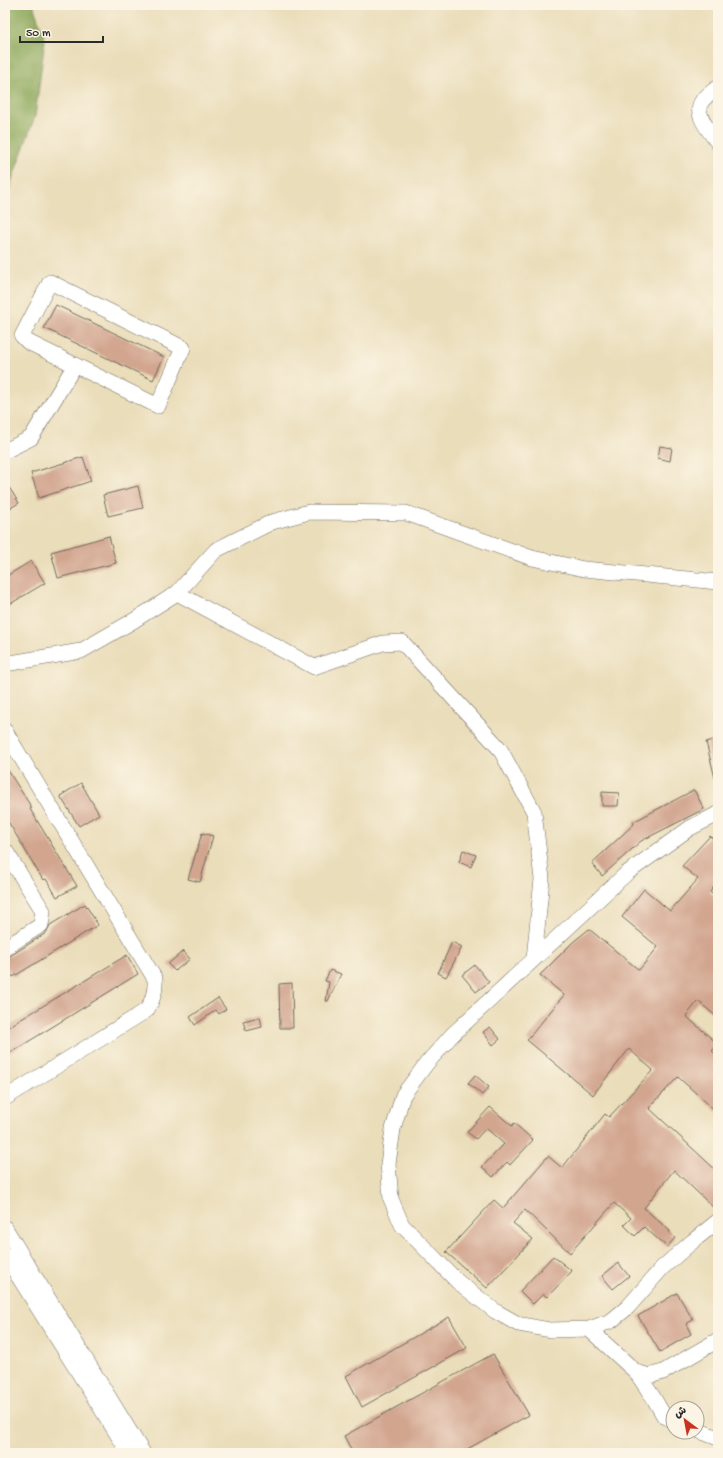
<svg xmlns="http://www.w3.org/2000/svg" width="723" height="1458" font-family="'Gochi Hand','Playpen Sans Arabic',sans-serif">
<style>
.forest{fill:#8ca75a;stroke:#5c6942}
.building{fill:#d2a58f}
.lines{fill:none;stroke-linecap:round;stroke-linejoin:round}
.minor-casing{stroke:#6e695d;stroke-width:16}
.minor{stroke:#fff;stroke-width:15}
</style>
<rect width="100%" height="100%" fill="#fcf5e5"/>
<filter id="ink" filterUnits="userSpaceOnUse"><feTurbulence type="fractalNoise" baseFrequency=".025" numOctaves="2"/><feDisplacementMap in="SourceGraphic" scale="8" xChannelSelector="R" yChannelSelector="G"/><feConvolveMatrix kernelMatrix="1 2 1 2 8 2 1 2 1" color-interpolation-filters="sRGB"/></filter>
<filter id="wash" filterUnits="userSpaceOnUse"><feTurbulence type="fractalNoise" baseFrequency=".012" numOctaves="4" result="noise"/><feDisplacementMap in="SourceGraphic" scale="16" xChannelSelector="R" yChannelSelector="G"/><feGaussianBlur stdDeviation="0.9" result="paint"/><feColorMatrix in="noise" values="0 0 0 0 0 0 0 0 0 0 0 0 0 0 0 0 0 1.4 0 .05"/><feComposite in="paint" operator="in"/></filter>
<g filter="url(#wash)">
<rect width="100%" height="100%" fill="#eaddba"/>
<path class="forest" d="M 5,5 L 35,5 L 34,8 L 45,40 L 35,116 L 5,199 Z"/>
<g id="blocks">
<path class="building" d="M 56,305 L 164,357 L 153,380 L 44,328 Z
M 660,446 L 672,448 L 670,461 L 658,458 Z
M 83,457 L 91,481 L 39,498 L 31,473 Z
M 5,481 L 19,503 L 5,511 Z
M 138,486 L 143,508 L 108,516 L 103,495 Z
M 109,536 L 116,563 L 58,578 L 51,552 Z
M 31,561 L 45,583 L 5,607 L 5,577 Z
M 718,739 L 718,777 L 715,778 L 706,742 Z
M 5,766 L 32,808 L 30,809 L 77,886 L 57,897 L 46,879 L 43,880 L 9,823 L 5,825 Z
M 81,783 L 99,814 L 79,826 L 60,796 Z
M 694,790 L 704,809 L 641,841 L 602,876 L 592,863 L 634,824 L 633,822 Z
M 602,792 L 619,793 L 618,806 L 602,806 Z
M 202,833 L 213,836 L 200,882 L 188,879 Z
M 710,836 L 718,843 L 718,882 L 710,892 L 718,899 L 718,1018 L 698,1001 L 686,1016 L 718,1044 L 712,1051 L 718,1056 L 718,1113 L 678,1077 L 649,1108 L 718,1172 L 718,1212 L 674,1170 L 644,1208 L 670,1231 L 669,1233 L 675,1238 L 667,1247 L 644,1227 L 635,1236 L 624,1225 L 631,1218 L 614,1203 L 570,1253 L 525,1210 L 513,1223 L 533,1239 L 487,1288 L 446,1252 L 494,1200 L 503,1208 L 548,1156 L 562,1168 L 605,1114 L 609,1117 L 653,1070 L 629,1049 L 593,1095 L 527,1040 L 564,995 L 540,975 L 573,942 L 589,929 L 639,970 L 658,947 L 622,917 L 644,889 L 670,911 L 698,879 L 682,866 Z
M 463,850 L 476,855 L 471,867 L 459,862 Z
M 85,904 L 98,925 L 13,977 L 5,964 L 5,957 L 10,956 L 46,933 L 50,925 Z
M 452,942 L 462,947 L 446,977 L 438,973 Z
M 183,951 L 190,959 L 175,971 L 168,964 Z
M 127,955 L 138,974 L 5,1056 L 5,1029 Z
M 475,965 L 489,982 L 476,992 L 462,975 Z
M 330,970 L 341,974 L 328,1001 L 326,1001 L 329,982 L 325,981 Z
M 292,983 L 293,1028 L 280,1028 L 279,984 Z
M 218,998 L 226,1009 L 219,1014 L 216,1010 L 195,1025 L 190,1017 Z
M 260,1017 L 262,1027 L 246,1031 L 243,1021 Z
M 490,1027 L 500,1039 L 493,1045 L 483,1032 Z
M 475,1075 L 489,1087 L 482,1095 L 468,1083 Z
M 490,1107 L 512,1126 L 514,1123 L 533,1140 L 510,1165 L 507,1162 L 493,1177 L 482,1167 L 504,1144 L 486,1128 L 476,1139 L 467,1132 Z
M 553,1256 L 572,1271 L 547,1297 L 543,1294 L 533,1304 L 520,1291 Z
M 618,1263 L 629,1276 L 613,1289 L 602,1276 Z
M 677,1293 L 693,1320 L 686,1324 L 691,1334 L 660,1352 L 638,1316 Z
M 449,1317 L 467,1348 L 362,1407 L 346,1376 Z
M 493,1354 L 529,1415 L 460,1453 L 353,1453 L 344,1436 Z"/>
</g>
</g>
<g filter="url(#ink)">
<use href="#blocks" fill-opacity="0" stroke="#6e695d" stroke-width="1"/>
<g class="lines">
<g class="minor-casing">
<path id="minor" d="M 717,88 C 712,92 706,96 702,101 C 693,114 711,133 718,143
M 50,282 L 183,348 L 158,406 L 28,342 L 22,336 Z
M 5,451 L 31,438 L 75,365
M 177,593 L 314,667 L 383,643 L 402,642 L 500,749 L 534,812 L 542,879 L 534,959
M 5,664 L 81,651 L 133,621 L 177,593 L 216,550 L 272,522 L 309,512 L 406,513 L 532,558 L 584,569 L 718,582
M 5,731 L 155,979 C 156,991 153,1000 147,1010 L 5,1098
M 718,814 L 690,828 L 627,873 L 452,1035 L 427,1063 L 403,1095 L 393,1129 L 388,1164 L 391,1199 L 402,1225 L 458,1282 L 495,1311 L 518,1324 L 550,1330 L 589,1329 L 611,1321 L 628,1307 L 662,1268 L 693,1241 L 718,1221
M 5,850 L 43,911 L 41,925 L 5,948
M 5,1228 L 143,1453
M 5,1255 L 129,1453
M 589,1329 L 636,1372 L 649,1376 L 663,1372 L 718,1340
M 636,1372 L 653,1397 L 664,1416 L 673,1420
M 697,1430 L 718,1438"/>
</g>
<use href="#minor" class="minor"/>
</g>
</g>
<rect width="723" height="1458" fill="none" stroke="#fcf5e5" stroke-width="20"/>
<g transform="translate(685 1420) rotate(328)"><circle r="19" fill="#fcf5e5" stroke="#a8a49b"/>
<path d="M0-3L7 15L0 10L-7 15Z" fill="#c8321e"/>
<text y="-6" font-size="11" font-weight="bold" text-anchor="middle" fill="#2b2b2b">ش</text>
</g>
<path d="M20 36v6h83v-6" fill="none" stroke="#2b2b2b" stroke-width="2"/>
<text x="26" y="36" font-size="12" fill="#2b2b2b" stroke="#fcf5e5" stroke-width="3" paint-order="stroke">50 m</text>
</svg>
